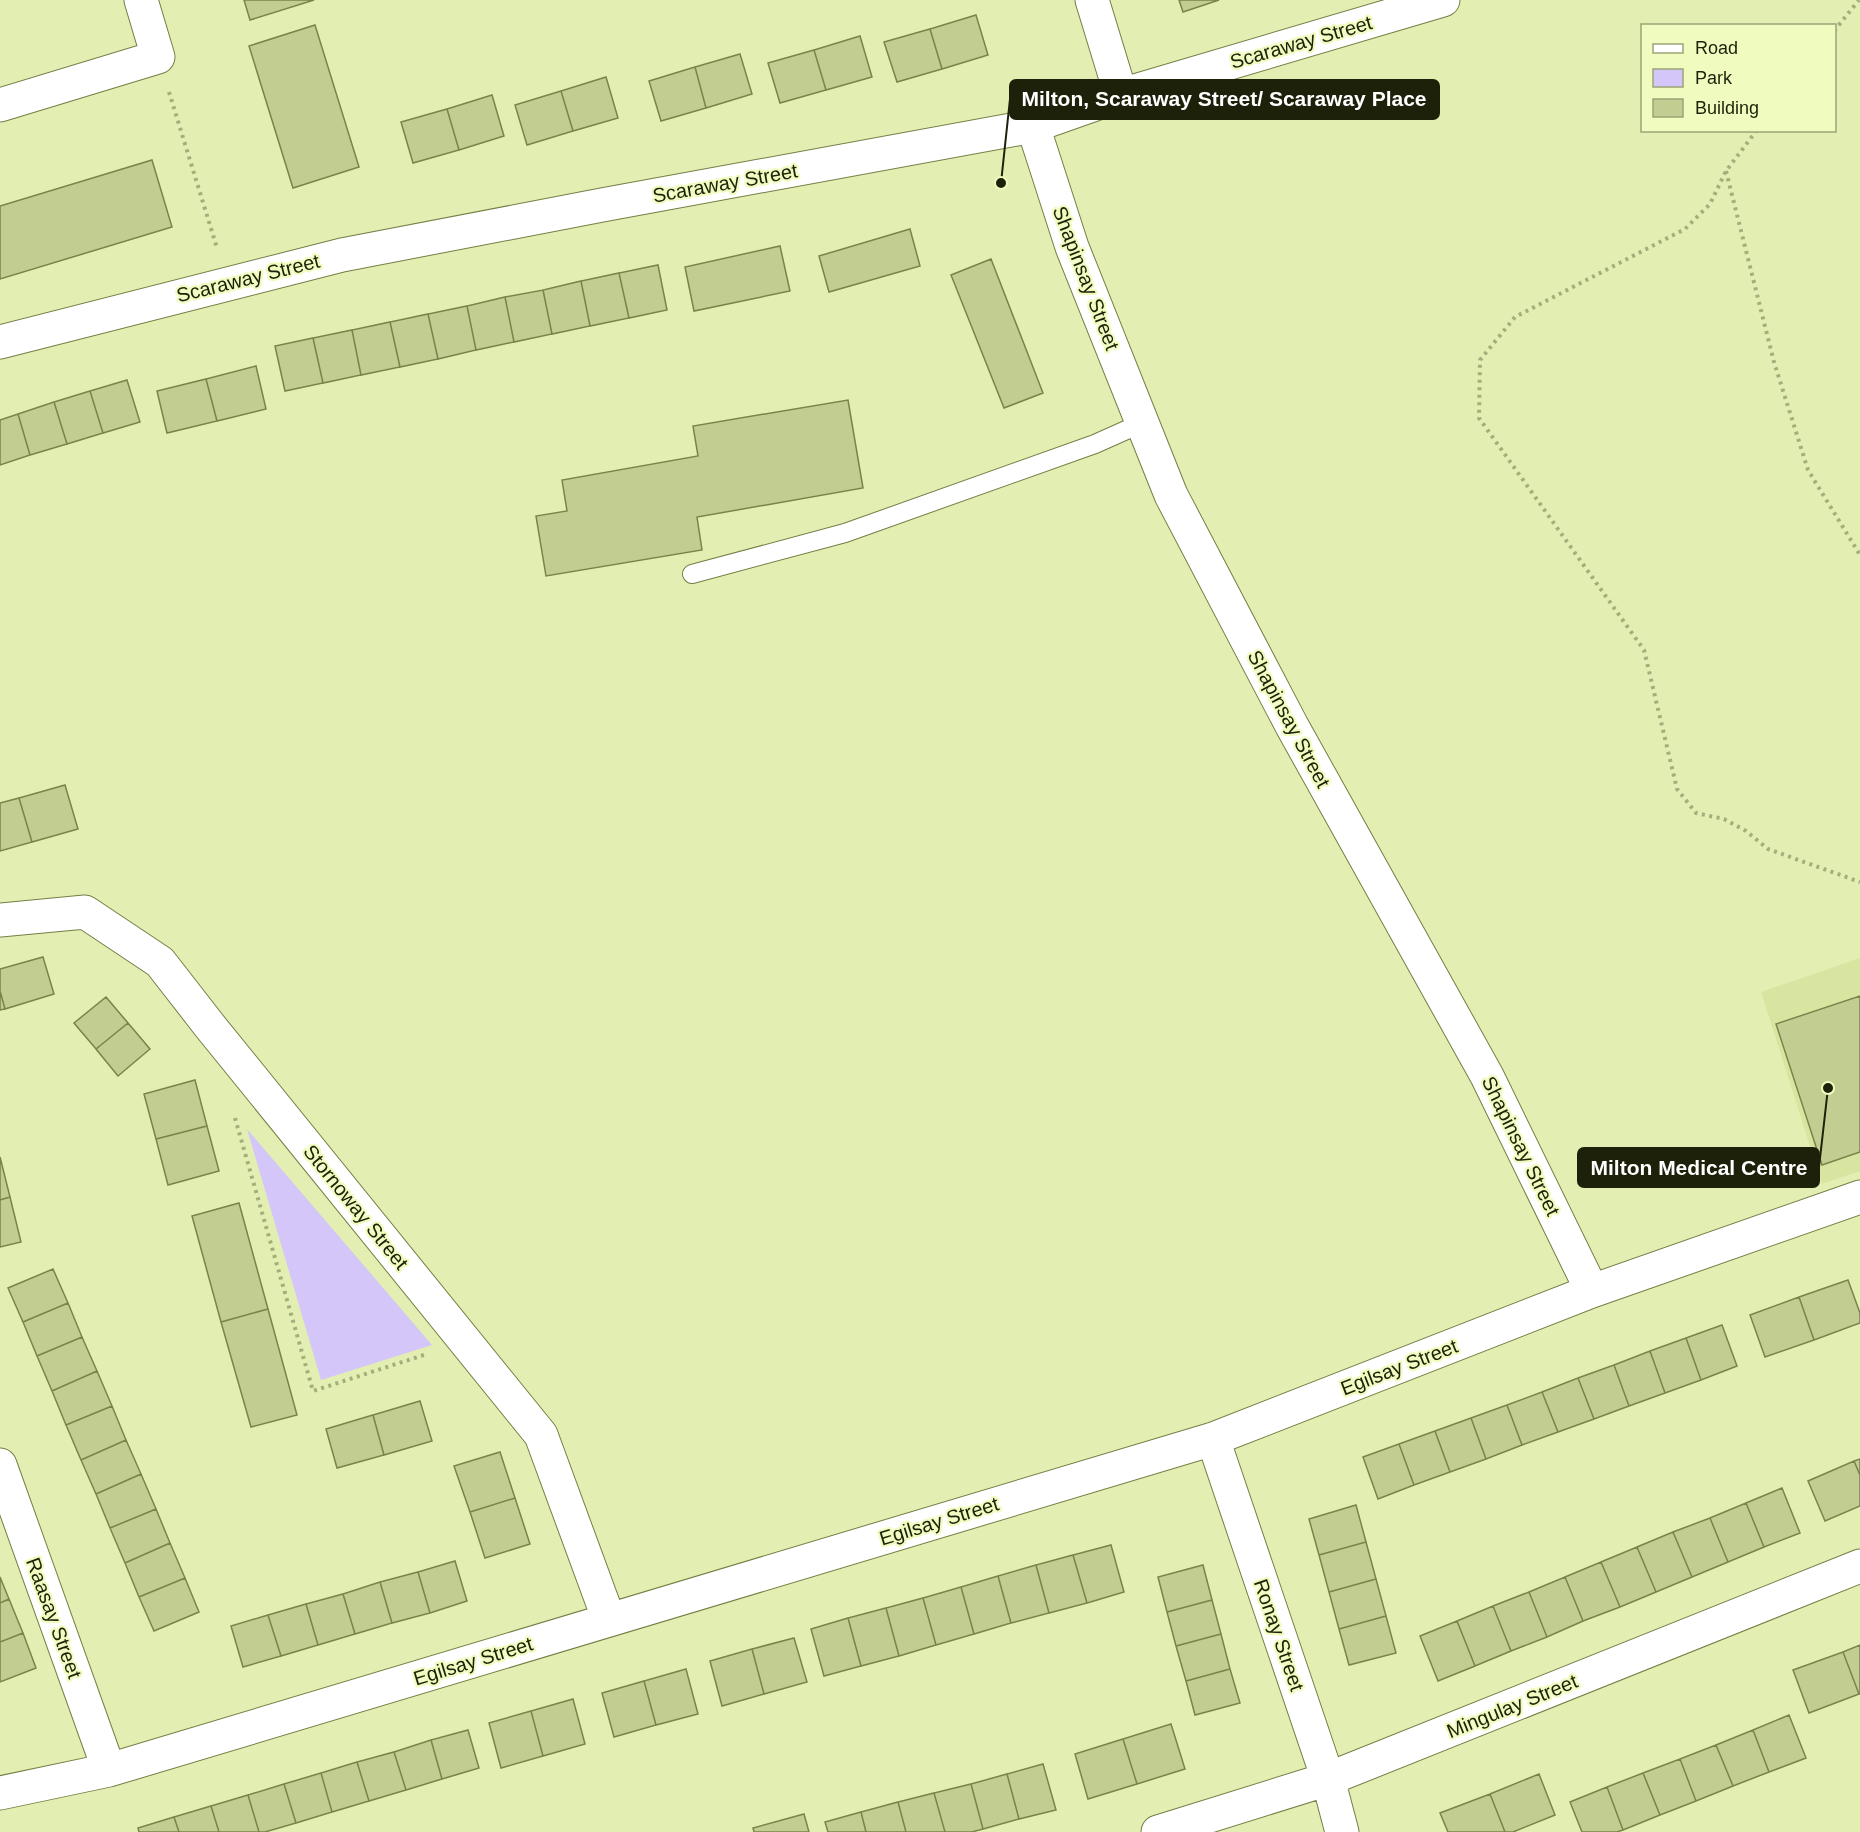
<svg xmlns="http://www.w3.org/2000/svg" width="1860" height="1832" font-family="Arial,sans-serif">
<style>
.built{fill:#d8e5a1}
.green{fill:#d4c6f9}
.building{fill:#c2cd91;stroke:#7a834b;stroke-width:1.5}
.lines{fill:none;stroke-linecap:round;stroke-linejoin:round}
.lane-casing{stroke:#747e45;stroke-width:20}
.street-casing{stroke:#747e45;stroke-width:35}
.path{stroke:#a4ae7d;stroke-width:4;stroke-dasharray:3 4.5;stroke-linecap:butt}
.lane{stroke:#fff;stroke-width:18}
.street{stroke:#fff;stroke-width:33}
.labels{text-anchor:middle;stroke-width:4.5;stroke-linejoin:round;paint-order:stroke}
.street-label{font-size:20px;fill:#1d2109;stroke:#f0fcbf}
.leader{fill:none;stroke:#1d2109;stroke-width:2}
.callout-dot{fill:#1d2109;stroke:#f0fcbf;stroke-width:2}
.callout{fill:#1d2109;stroke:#1d2109;stroke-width:2}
.callout-label{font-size:21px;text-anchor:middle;font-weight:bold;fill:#fff}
</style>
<rect width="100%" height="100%" fill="#e3efb2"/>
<path class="built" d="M 1860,958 L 1860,1171 L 1822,1184 L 1761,992 Z"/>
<path class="green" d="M 247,1129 L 432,1345 L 321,1380 Z"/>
<path class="building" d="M 244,0 L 314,0 L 250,20 Z
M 1179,0 L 1219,0 L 1183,12 Z
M 976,15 L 988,55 L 942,69 L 930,29 Z
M 315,25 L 359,167 L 293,188 L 249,46 Z
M 930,29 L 942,69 L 897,82 L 884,42 Z
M 860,36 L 872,77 L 826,90 L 814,50 Z
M 814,50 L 826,90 L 780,103 L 768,63 Z
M 740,54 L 752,94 L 706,108 L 695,67 Z
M 695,67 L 706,108 L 661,121 L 649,81 Z
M 606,77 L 618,118 L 573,131 L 561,91 Z
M 561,91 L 573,131 L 527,145 L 515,105 Z
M 492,95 L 504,136 L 459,150 L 447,109 Z
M 447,109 L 459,150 L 413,163 L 401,122 Z
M 152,160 L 172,227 L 0,279 L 0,206 Z
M 910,229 L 920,266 L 829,292 L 819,256 Z
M 780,246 L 790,291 L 694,311 L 685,267 Z
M 991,259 L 1043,393 L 1004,408 L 951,275 Z
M 658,265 L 667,310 L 629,318 L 619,273 Z
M 619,273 L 629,318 L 590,326 L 581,281 Z
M 581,281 L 590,326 L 552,334 L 543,290 Z
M 543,290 L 552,334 L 514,342 L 505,297 Z
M 505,297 L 514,342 L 476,350 L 467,306 Z
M 467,306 L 476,350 L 438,359 L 428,314 Z
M 428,314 L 438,359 L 400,367 L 390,322 Z
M 390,322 L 400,367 L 361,375 L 352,330 Z
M 352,330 L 361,375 L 323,383 L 313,338 Z
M 313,338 L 323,383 L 285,391 L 275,346 Z
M 256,366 L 266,409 L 217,421 L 206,379 Z
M 206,379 L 217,421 L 167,433 L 157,391 Z
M 127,380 L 140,422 L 103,433 L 90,391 Z
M 90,391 L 103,433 L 67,444 L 54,402 Z
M 848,400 L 863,488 L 697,517 L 702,550 L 546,576 L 536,516 L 567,511 L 562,480 L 698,456 L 693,426 Z
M 54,402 L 67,444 L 30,455 L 18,414 Z
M 18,414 L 30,455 L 0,465 L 0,420 Z
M 65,785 L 78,829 L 32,842 L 19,798 Z
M 19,798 L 32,842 L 0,851 L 0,803 Z
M 43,957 L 54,994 L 5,1009 L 0,991 L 0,969 Z
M 0,991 L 5,1009 L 0,1010 Z
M 1860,996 L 1860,1152 L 1822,1165 L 1776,1024 Z
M 106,997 L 128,1023 L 96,1049 L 74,1023 Z
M 128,1023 L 150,1049 L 118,1076 L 96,1049 Z
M 195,1080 L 207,1126 L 156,1139 L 144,1094 Z
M 207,1126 L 219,1171 L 168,1185 L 156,1139 Z
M 0,1157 L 10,1197 L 0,1200 Z
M 10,1197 L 21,1242 L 0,1247 L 0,1200 Z
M 239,1203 L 268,1309 L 221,1322 L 192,1216 Z
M 53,1269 L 68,1303 L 23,1322 L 8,1288 Z
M 1848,1280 L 1860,1313 L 1860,1323 L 1814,1340 L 1799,1297 Z
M 1799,1297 L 1814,1340 L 1765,1357 L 1750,1315 Z
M 68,1303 L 82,1337 L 37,1356 L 23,1322 Z
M 268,1309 L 297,1415 L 251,1427 L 221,1322 Z
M 1722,1325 L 1737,1366 L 1701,1380 L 1686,1338 Z
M 82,1337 L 97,1371 L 52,1391 L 37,1356 Z
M 1686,1338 L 1701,1380 L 1665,1393 L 1650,1351 Z
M 1650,1351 L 1665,1393 L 1629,1406 L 1614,1365 Z
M 1614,1365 L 1629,1406 L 1594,1419 L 1578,1378 Z
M 97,1371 L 112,1406 L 66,1425 L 52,1391 Z
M 1578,1378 L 1594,1419 L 1558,1432 L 1542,1392 Z
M 1542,1392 L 1558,1432 L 1522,1445 L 1507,1405 Z
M 420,1401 L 432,1441 L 384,1455 L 373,1415 Z
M 1507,1405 L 1522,1445 L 1486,1459 L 1471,1418 Z
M 112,1406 L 126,1440 L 81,1460 L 66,1425 Z
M 373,1415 L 384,1455 L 337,1468 L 326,1429 Z
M 1471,1418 L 1486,1459 L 1450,1472 L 1435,1431 Z
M 1435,1431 L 1450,1472 L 1414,1485 L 1399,1444 Z
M 126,1440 L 141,1474 L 96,1494 L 81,1460 Z
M 1399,1444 L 1414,1485 L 1378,1499 L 1363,1457 Z
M 500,1452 L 515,1498 L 470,1512 L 454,1466 Z
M 1860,1459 L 1860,1475 L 1854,1461 Z
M 1854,1461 L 1860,1475 L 1860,1506 L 1825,1521 L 1808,1481 Z
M 141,1474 L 156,1509 L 110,1528 L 96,1494 Z
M 1782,1488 L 1800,1533 L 1764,1547 L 1746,1503 Z
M 515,1498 L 530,1544 L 485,1558 L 470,1512 Z
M 1746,1503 L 1764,1547 L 1728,1562 L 1710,1518 Z
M 1356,1505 L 1366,1542 L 1319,1555 L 1309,1519 Z
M 156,1509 L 170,1543 L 125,1563 L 110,1528 Z
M 1710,1518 L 1728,1562 L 1692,1577 L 1673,1532 Z
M 1673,1532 L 1692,1577 L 1656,1592 L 1637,1547 Z
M 1366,1542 L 1376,1579 L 1329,1592 L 1319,1555 Z
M 170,1543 L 185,1578 L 139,1597 L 125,1563 Z
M 1111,1545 L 1124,1592 L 1087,1603 L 1073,1555 Z
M 1637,1547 L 1656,1592 L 1620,1607 L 1601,1562 Z
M 1073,1555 L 1087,1603 L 1049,1613 L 1036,1565 Z
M 455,1561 L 467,1601 L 430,1613 L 418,1572 Z
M 1601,1562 L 1620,1607 L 1583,1621 L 1565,1577 Z
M 1036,1565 L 1049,1613 L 1011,1623 L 998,1576 Z
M 1203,1565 L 1212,1600 L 1167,1612 L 1158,1577 Z
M 418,1572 L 430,1613 L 392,1623 L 380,1582 Z
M 998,1576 L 1011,1623 L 974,1634 L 961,1587 Z
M 0,1577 L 9,1599 L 0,1603 Z
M 1565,1577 L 1583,1621 L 1547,1637 L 1529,1592 Z
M 185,1578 L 199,1612 L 154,1631 L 139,1597 Z
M 1376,1579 L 1386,1616 L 1339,1629 L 1329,1592 Z
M 380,1582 L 392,1623 L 355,1634 L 343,1594 Z
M 961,1587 L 974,1634 L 936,1645 L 923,1598 Z
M 1529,1592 L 1547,1637 L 1511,1651 L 1493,1606 Z
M 343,1594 L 355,1634 L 318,1645 L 306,1604 Z
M 923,1598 L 936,1645 L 899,1656 L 886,1608 Z
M 9,1599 L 23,1633 L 0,1642 L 0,1603 Z
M 1212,1600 L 1221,1634 L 1176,1646 L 1167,1612 Z
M 306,1604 L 318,1645 L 281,1656 L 268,1615 Z
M 1493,1606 L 1511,1651 L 1475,1666 L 1457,1621 Z
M 886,1608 L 899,1656 L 861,1666 L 848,1618 Z
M 268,1615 L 281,1656 L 243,1667 L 231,1626 Z
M 1386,1616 L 1396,1653 L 1349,1665 L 1339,1629 Z
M 848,1618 L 861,1666 L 824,1676 L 811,1629 Z
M 1457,1621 L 1475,1666 L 1438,1681 L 1420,1636 Z
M 23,1633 L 36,1668 L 0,1682 L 0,1642 Z
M 1221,1634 L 1230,1669 L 1186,1681 L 1176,1646 Z
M 794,1638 L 807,1682 L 764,1694 L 752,1649 Z
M 1860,1645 L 1860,1694 L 1859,1694 L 1843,1652 Z
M 752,1649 L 764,1694 L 722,1706 L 710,1661 Z
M 1843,1652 L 1859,1694 L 1809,1713 L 1793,1670 Z
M 686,1669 L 698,1714 L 656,1725 L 644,1681 Z
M 1230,1669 L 1240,1703 L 1195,1715 L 1186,1681 Z
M 644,1681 L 656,1725 L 614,1737 L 602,1693 Z
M 573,1699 L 585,1744 L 543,1756 L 531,1711 Z
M 531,1711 L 543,1756 L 501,1768 L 489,1723 Z
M 1789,1715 L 1806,1758 L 1769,1772 L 1753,1730 Z
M 1171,1724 L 1185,1769 L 1137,1784 L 1123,1739 Z
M 468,1730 L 479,1768 L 442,1779 L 431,1740 Z
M 1753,1730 L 1769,1772 L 1733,1786 L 1716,1745 Z
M 1123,1739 L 1137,1784 L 1088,1799 L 1075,1754 Z
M 431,1740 L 442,1779 L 406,1790 L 394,1752 Z
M 1716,1745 L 1733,1786 L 1696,1801 L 1680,1759 Z
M 394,1752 L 406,1790 L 369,1801 L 357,1762 Z
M 1680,1759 L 1696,1801 L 1660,1815 L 1643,1773 Z
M 357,1762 L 369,1801 L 332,1812 L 321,1773 Z
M 1043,1764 L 1056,1810 L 1019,1819 L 1007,1774 Z
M 321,1773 L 332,1812 L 296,1823 L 284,1784 Z
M 1643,1773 L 1660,1815 L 1623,1830 L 1607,1787 Z
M 1007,1774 L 1019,1819 L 983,1829 L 971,1784 Z
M 1539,1774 L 1555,1815 L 1513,1832 L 1505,1832 L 1490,1794 Z
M 284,1784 L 296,1823 L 265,1832 L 259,1832 L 248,1795 Z
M 971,1784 L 983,1829 L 972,1832 L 945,1832 L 934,1793 Z
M 1607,1787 L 1623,1830 L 1617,1832 L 1582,1832 L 1570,1802 Z
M 934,1793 L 945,1832 L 906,1832 L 898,1802 Z
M 1490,1794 L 1505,1832 L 1448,1832 L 1440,1813 Z
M 248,1795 L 259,1832 L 219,1832 L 211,1806 Z
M 898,1802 L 906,1832 L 866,1832 L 861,1812 Z
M 211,1806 L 219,1832 L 179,1832 L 174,1817 Z
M 861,1812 L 866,1832 L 828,1832 L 825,1822 Z
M 804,1814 L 809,1832 L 754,1832 L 753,1828 Z
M 174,1817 L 179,1832 L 139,1832 L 138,1828 Z"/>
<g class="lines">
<g class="lane-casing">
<path id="lane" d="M 692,574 L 845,533 L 1095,444 L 1142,423"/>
</g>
<g class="street-casing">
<path id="street" d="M 1092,0 L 1121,95
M 0,105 L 158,57 L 141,0
M 1033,126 L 1072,247 L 1171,495 L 1292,726 L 1487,1076 L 1592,1291
M 0,342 L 342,255 L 602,205 L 1033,126 L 1121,95 L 1443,0
M 0,920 L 85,912 L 160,962 L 209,1025 L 541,1435 L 609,1620
M 1213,1439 L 1328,1779 L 1342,1832
M 0,1465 L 109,1770
M 0,1793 L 109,1770 L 1213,1439 L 1592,1291 L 1860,1197
M 1158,1832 L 1328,1779 L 1860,1566"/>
</g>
<path class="path" d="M 1834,31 L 1859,0
M 169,92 L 217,248
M 1757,130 L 1726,171 L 1710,204 L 1685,229 L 1515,317 L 1480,360 L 1479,418 L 1644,650 L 1677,789 L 1696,813 L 1724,819 L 1746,831 L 1768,849 L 1860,882
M 1726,171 L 1774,362 L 1808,470 L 1860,555
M 235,1118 L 313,1391 L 427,1354"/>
<use href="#lane" class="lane"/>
<use href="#street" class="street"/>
</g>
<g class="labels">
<g class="street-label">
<text transform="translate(1301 42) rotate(-16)" y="7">Scaraway Street</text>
<text transform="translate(725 183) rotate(-10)" y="7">Scaraway Street</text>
<text transform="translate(248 278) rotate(-14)" y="7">Scaraway Street</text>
<text transform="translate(1086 278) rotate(69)" y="7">Shapinsay Street</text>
<text transform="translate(1289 719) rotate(62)" y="7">Shapinsay Street</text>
<text transform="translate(1521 1146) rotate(64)" y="7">Shapinsay Street</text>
<text transform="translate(356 1207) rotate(51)" y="7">Stornoway Street</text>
<text transform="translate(1399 1367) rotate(-21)" y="7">Egilsay Street</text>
<text transform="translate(939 1521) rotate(-17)" y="7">Egilsay Street</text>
<text transform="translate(54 1618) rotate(70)" y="7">Raasay Street</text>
<text transform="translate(1279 1635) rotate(71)" y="7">Ronay Street</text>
<text transform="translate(473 1661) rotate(-17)" y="7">Egilsay Street</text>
<text transform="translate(1512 1706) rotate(-22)" y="7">Mingulay Street</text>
</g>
</g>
<path class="leader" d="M1001 183L1010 99M1828 1088L1819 1167"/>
<g class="callout-dot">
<circle cx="1001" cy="183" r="6"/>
<circle cx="1828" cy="1088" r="6"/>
</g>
<g class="callout">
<rect x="1010" y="80" width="429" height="39" rx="6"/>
<rect x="1578" y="1148" width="241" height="39" rx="6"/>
</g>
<g class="callout-label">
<text x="1224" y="106">Milton, Scaraway Street/ Scaraway Place</text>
<text x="1699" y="1175">Milton Medical Centre</text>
</g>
<rect x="1641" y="24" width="195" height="108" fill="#f0fcbf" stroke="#9ca476" stroke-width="1.5"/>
<rect x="1653" y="44" width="30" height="9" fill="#ffffff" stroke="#9ca476" stroke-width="1.5"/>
<text x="1695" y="54" font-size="18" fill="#1d2109">Road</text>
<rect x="1653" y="69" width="30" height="18" fill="#d4c6f9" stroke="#9ca476" stroke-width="1.5"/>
<text x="1695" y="84" font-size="18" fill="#1d2109">Park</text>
<rect x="1653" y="99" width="30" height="18" fill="#c2cd91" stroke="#9ca476" stroke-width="1.5"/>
<text x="1695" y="114" font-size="18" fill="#1d2109">Building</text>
</svg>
